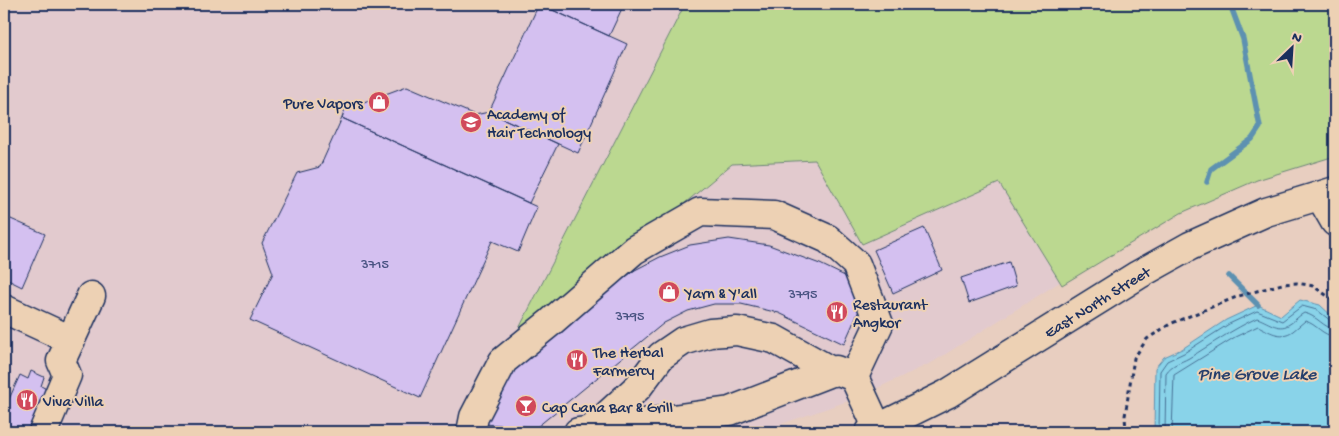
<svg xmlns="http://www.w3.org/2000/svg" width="1339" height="436" font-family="'Gochi Hand',sans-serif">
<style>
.built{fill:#e2cace}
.green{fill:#bbd890;stroke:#6b8477}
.water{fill:#89d3e9;stroke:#5d91b1}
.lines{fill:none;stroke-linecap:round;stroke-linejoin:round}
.shore{stroke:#477196;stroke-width:1}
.stream{stroke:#5d91b1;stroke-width:5.5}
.building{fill:#d4c0f0;stroke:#1b2f5e}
.minor-casing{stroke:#1b2f5e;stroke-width:31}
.major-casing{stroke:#1b2f5e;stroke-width:31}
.path{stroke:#1b2f5e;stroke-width:3;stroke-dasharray:4 4;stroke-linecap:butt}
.minor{stroke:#edd1b4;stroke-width:28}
.major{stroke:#edd1b4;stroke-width:28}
.labels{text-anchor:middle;stroke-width:4;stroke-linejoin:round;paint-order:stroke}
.number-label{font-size:14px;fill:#495382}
.poi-label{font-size:16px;fill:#1b2f5e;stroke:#edd1b4;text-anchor:start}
.street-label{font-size:16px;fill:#1b2f5e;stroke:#edd1b4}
.water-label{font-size:18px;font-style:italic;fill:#263f6c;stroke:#edd1b4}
</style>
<rect width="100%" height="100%" fill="#e8cec0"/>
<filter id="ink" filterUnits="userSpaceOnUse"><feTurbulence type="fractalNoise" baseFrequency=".02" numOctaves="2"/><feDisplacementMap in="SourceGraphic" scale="10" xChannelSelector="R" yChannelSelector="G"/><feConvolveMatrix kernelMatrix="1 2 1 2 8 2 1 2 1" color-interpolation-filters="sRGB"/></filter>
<g filter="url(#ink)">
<path class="built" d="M 4,4 L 685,4 L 509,349 L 732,164 L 815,160 L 862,244 L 999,183 L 1063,280 L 933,362 L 854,399 L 758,432 L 4,432 Z"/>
<path class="green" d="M 685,4 L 1335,4 L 1335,156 L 1257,180 L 1181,213 L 1062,285 L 999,183 L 862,244 L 815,160 L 732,164 L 508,350 Z"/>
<path class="water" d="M 1300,300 L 1320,305 L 1335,319 L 1335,432 L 1154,432 L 1155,368 L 1164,357 L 1182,349 L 1226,320 L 1258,305 L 1281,316 Z"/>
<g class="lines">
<path class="shore" d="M 1159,432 L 1160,371 L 1167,361 L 1184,353 L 1229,324 L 1257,311 L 1282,321 L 1302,306 L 1317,310 L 1331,321 L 1335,322
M 1165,432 L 1166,373 C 1172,364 1180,363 1189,358 C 1212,344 1233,329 1257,318 C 1267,321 1278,331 1288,325 C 1294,322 1298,316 1304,313 C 1318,316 1323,328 1335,329
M 1172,432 L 1174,375 L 1235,337 L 1258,326 C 1269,331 1280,340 1293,331 C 1297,328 1301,324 1305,321 C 1317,324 1322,336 1335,336"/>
<path class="stream" d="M 1207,182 L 1211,169 L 1252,139 L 1260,127 L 1243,39 L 1230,4
M 1229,276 L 1258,305"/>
</g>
<path class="building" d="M 539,4 L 627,44 L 578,153 L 489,112 Z
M 540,4 L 624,4 L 609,36 Z
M 407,86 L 475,115 L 489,112 L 558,144 L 529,203 L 342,118 L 345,109 Z
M 342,118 L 537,207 L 518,252 L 492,241 L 420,398 L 250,320 L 273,273 L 262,243 L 297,173 L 320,167 Z
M 4,216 L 45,234 L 22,287 L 4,278 Z
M 924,228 L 942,270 L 893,293 L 874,250 Z
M 729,239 L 769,245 L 820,264 L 847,277 L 860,308 L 844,344 L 779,313 L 741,304 L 714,304 L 688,311 L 664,323 L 537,427 L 481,424 L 509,370 L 613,286 L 635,270 L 660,257 L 690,245 Z
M 1009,262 L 1016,286 L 969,303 L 961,278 Z
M 31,371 L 44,377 L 41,386 L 50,391 L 31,432 L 4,432 L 4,410 L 20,375 L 28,379 Z"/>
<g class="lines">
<g class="minor-casing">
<path id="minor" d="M 1320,196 L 1335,222
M 4,309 L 71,340
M 591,430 L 638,387 L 661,356 L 683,341 L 710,333 L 737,331 L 774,339 L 833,372
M 43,432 L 67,375 L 61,361 L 91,296
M 471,432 L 474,417 L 503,361 L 551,322 L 634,250 L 700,212 L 774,215 L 828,239 L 856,264 L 879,324 L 854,377
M 578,432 L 730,411 L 836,370 L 854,377 L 878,429"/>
</g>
<g class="major-casing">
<g id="major">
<path id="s1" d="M 870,432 L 947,394 L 1138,275 L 1190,246 L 1266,212 L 1335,191"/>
</g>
</g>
<path class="path" d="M 1126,432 L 1125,416 L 1134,358 L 1147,339 L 1170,324 L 1239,296 L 1282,284 L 1297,283 L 1313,286 L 1335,301"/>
<use href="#minor" class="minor"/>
<use href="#major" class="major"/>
</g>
</g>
<defs>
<g id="shop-disc" transform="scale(1.125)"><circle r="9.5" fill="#d1495b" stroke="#edd1b4"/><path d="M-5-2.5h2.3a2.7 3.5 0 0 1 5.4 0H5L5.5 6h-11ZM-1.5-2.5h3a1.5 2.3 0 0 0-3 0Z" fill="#fff"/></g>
<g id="school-disc" transform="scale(1.125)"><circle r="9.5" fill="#d1495b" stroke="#edd1b4"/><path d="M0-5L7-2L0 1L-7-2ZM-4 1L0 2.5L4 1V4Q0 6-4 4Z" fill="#fff"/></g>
<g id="restaurant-disc" transform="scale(1.125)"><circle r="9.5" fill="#d1495b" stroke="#edd1b4"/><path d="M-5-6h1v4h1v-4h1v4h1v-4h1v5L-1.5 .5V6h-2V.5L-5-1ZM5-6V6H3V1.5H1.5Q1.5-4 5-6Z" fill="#fff"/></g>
<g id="bar-disc" transform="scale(1.125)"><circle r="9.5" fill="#d1495b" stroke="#edd1b4"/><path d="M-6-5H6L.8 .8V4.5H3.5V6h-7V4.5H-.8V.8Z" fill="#fff"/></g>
</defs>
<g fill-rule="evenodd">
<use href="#shop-disc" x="379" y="102"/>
<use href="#school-disc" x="471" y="122"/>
<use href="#shop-disc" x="669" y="292"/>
<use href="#restaurant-disc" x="837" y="312"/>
<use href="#restaurant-disc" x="577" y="360"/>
<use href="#restaurant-disc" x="27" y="400"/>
<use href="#bar-disc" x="526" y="406"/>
</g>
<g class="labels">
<g class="number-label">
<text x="375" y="268">3715</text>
<text x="803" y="298">3795</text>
<text x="630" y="320">3795</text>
</g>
<g class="poi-label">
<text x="363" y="108" text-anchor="end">Pure Vapors</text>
<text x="487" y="119">Academy of<tspan x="487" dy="18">Hair Technology</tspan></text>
<text x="685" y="298">Yarn &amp; Y'all</text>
<text x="853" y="309">Restaurant<tspan x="853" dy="18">Angkor</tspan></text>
<text x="593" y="357">The Herbal<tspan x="593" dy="18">Farmercy</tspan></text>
<text x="43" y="406">Viva Villa</text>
<text x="542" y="412">Cap Cana Bar &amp; Grill</text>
</g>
<g class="street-label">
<text dy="6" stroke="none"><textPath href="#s1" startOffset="262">East North Street</textPath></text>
</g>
<g class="water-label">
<text x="1257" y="379">Pine Grove Lake</text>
</g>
</g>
<rect width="1339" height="436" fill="none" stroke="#edd1b4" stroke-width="20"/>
<rect x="10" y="10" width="1319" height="416" fill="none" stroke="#1b2f5e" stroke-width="2" filter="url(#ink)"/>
<g transform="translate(1292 48) rotate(25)" stroke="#edd1b4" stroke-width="4" paint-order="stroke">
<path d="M0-4L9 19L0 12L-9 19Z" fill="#1b2f5e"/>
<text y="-8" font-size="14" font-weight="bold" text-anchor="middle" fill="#1b2f5e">N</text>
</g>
</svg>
